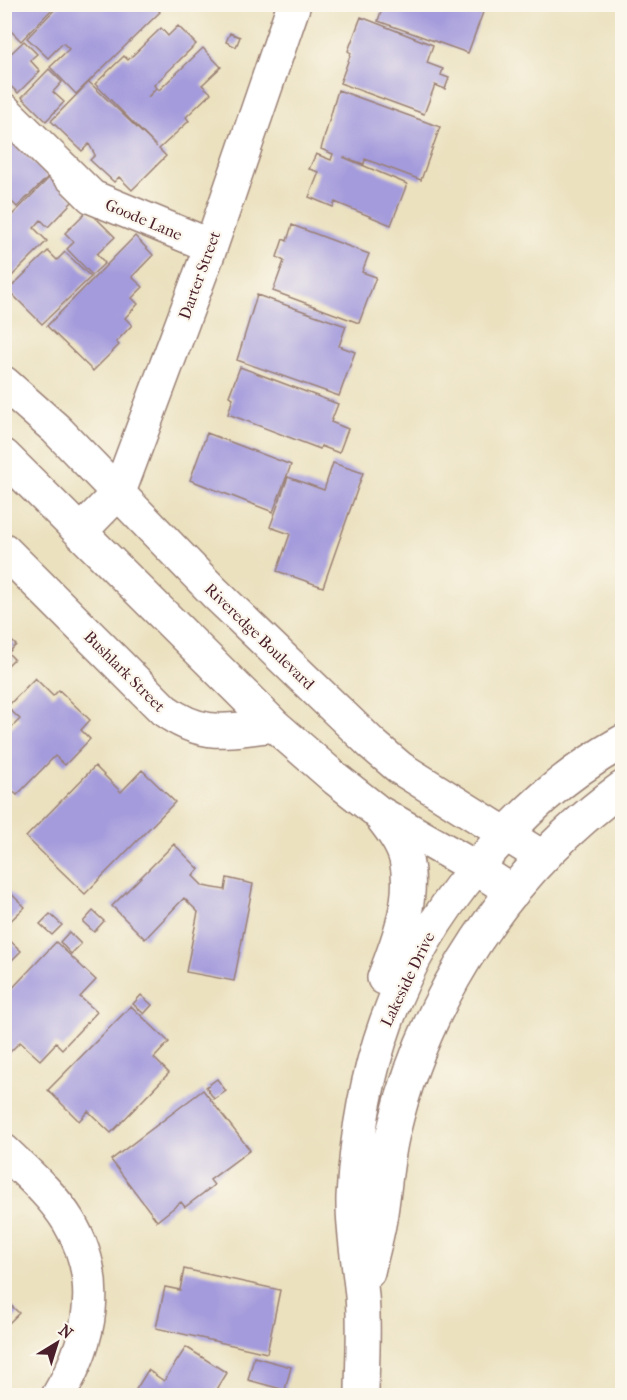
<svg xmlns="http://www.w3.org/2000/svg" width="627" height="1400" font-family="'IM FELL French Canon',serif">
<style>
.building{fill:#a49bdc}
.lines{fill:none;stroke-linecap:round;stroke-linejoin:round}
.minor-casing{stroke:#9a8075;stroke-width:36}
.minor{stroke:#fff;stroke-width:33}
.labels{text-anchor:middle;stroke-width:4.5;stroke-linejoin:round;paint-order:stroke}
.street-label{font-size:16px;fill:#4a1f2b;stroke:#fbf7ec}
</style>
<rect width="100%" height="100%" fill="#fbf7ec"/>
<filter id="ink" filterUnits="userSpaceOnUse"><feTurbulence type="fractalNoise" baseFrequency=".0167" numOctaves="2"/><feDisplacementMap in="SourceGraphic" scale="12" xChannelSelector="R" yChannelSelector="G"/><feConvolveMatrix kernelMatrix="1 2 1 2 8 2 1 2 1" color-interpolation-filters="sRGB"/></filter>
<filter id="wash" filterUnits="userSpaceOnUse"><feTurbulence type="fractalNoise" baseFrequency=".008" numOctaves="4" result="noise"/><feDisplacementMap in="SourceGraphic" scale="24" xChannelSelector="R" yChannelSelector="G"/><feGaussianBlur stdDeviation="1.35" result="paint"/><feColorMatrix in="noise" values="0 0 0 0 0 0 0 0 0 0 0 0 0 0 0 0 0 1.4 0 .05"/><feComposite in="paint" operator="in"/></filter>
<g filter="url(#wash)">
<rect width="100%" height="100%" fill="#ebe1bf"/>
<g id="blocks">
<path class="building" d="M 5,4 L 57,4 L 21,41 L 4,24 Z
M 60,4 L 153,4 L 160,12 L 76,94 L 50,67 L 69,49 L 63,43 L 48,58 L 27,38 Z
M 379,4 L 478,4 L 485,7 L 468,53 L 378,21 L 382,8 Z
M 361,17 L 433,45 L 427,63 L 443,69 L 441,75 L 449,78 L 445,89 L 435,85 L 424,114 L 340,83 L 351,53 L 348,51 Z
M 178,26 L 196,44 L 154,85 L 156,88 L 148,97 L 157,88 L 159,90 L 203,48 L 221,67 L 202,85 L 211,93 L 186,117 L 189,121 L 159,149 L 166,156 L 132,190 L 119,177 L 114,182 L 90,160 L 95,155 L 89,144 L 82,151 L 51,121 L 89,82 L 157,147 L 95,84 L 124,56 L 128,60 L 161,28 L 168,36 Z
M 230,33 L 240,37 L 236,47 L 226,42 Z
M 24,41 L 37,54 L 30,60 L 40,71 L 18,93 L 4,80 L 4,60 Z
M 49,69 L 62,82 L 53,92 L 64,102 L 46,121 L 22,97 Z
M 338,90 L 440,127 L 421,180 L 365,159 L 364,164 L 343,157 L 407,184 L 391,225 L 335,202 L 333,207 L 309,197 L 319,172 L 309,169 L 316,154 L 331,160 L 333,154 L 321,149 Z
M 4,133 L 48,177 L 17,207 L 4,194 Z
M 51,176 L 74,200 L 48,227 L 41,220 L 34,228 L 47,241 L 4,284 L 4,223 Z
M 88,210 L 115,237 L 97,254 L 105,263 L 92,275 L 67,249 L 74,242 L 65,233 Z
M 292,225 L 369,254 L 362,272 L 376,277 L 359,323 L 273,291 L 284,261 L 277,257 L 283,239 L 287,241 Z
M 135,236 L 153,255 L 132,277 L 143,287 L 132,298 L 138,304 L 125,318 L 132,325 L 116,342 L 119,345 L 93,371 L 47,326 Z
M 48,251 L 57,260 L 65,252 L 91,277 L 42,324 L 8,290 Z
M 257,295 L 346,326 L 339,346 L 355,352 L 339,396 L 237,360 Z
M 240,367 L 338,404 L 331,422 L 348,429 L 339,453 L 321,446 L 320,449 L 228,414 L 233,398 L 229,396 Z
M 207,433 L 291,465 L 273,512 L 190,480 Z
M 333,463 L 363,473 L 323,587 L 277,571 L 290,534 L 270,527 L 288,477 L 324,490 Z
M 4,634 L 16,645 L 8,653 L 14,659 L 4,669 Z
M 35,678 L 53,696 L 59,690 L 90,720 L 81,730 L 90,739 L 65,765 L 55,756 L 17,795 L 4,784 L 4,735 L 20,719 L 7,707 Z
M 95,766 L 121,792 L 142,770 L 175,802 L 85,894 L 26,837 Z
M 174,844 L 199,869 L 193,876 L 203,886 L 225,890 L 227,878 L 253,884 L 234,981 L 186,972 L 198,912 L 184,898 L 145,939 L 112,906 Z
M 4,887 L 25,907 L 4,927 Z
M 93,911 L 104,921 L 94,932 L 83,922 Z
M 50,914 L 62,925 L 52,935 L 40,924 Z
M 69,932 L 81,944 L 71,954 L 60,942 Z
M 4,935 L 21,951 L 4,968 Z
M 56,942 L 96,980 L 80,997 L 97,1012 L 62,1049 L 56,1043 L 40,1060 L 20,1042 L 9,1053 L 4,1048 L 4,997 Z
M 141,995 L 152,1005 L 144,1014 L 133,1004 Z
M 131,1006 L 169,1042 L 154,1058 L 169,1073 L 111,1133 L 88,1111 L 79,1121 L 48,1090 Z
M 217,1079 L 226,1091 L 214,1099 L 206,1087 Z
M 203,1090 L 250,1150 L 210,1180 L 214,1185 L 185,1207 L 181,1202 L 157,1221 L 111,1160 Z
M 184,1269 L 280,1290 L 267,1353 L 156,1328 L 165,1287 L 180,1290 Z
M 4,1281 L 10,1286 L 4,1292 Z
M 4,1299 L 19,1313 L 4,1328 Z
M 186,1347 L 227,1373 L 213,1396 L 132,1396 L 148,1370 L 164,1381 Z
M 254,1357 L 291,1367 L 285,1390 L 248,1380 Z"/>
</g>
</g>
<g filter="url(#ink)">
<use href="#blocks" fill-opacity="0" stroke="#9a8075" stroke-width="1.5"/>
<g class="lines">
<g class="minor-casing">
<path id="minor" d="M 4,110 L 92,197 L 211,246
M 4,383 L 56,429 L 215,593 L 372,744 L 400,768 L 542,857
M 4,456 L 274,725 L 336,779 L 378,812 L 476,868 L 513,892
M 80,532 L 119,492 L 211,246 L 294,4
M 4,550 L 164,710 C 204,739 228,730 274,725
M 380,815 C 390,828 402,843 406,859 C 415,898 398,942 384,978
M 4,1151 C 27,1173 53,1195 69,1222 C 104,1280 91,1341 58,1396
M 368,1272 C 372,1254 377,1237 380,1219 C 385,1190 386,1161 393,1133 C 425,996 509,870 622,788
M 362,1396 C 362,1363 365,1328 362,1296 C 359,1263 352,1230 353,1197 C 360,1071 394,965 476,868 C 520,815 562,776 622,742"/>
</g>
<use href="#minor" class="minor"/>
</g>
</g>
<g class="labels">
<g class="street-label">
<text transform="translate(144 219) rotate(23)" y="6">Goode Lane</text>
<text transform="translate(199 275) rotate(-70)" y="6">Darter Street</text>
<text transform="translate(260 636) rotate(44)" y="6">Riveredge Boulevard</text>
<text transform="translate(125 671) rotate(45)" y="6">Bushlark Street</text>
<text transform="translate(407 979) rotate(-64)" y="6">Lakeside Drive</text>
</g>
</g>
<rect width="627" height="1400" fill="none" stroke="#fbf7ec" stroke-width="24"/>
<g transform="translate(57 1343) rotate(38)" stroke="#fbf7ec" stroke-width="4.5" paint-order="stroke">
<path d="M0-4.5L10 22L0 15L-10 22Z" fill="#4a1f2b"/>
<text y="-9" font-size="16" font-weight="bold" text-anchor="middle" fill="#4a1f2b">N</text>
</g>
</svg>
